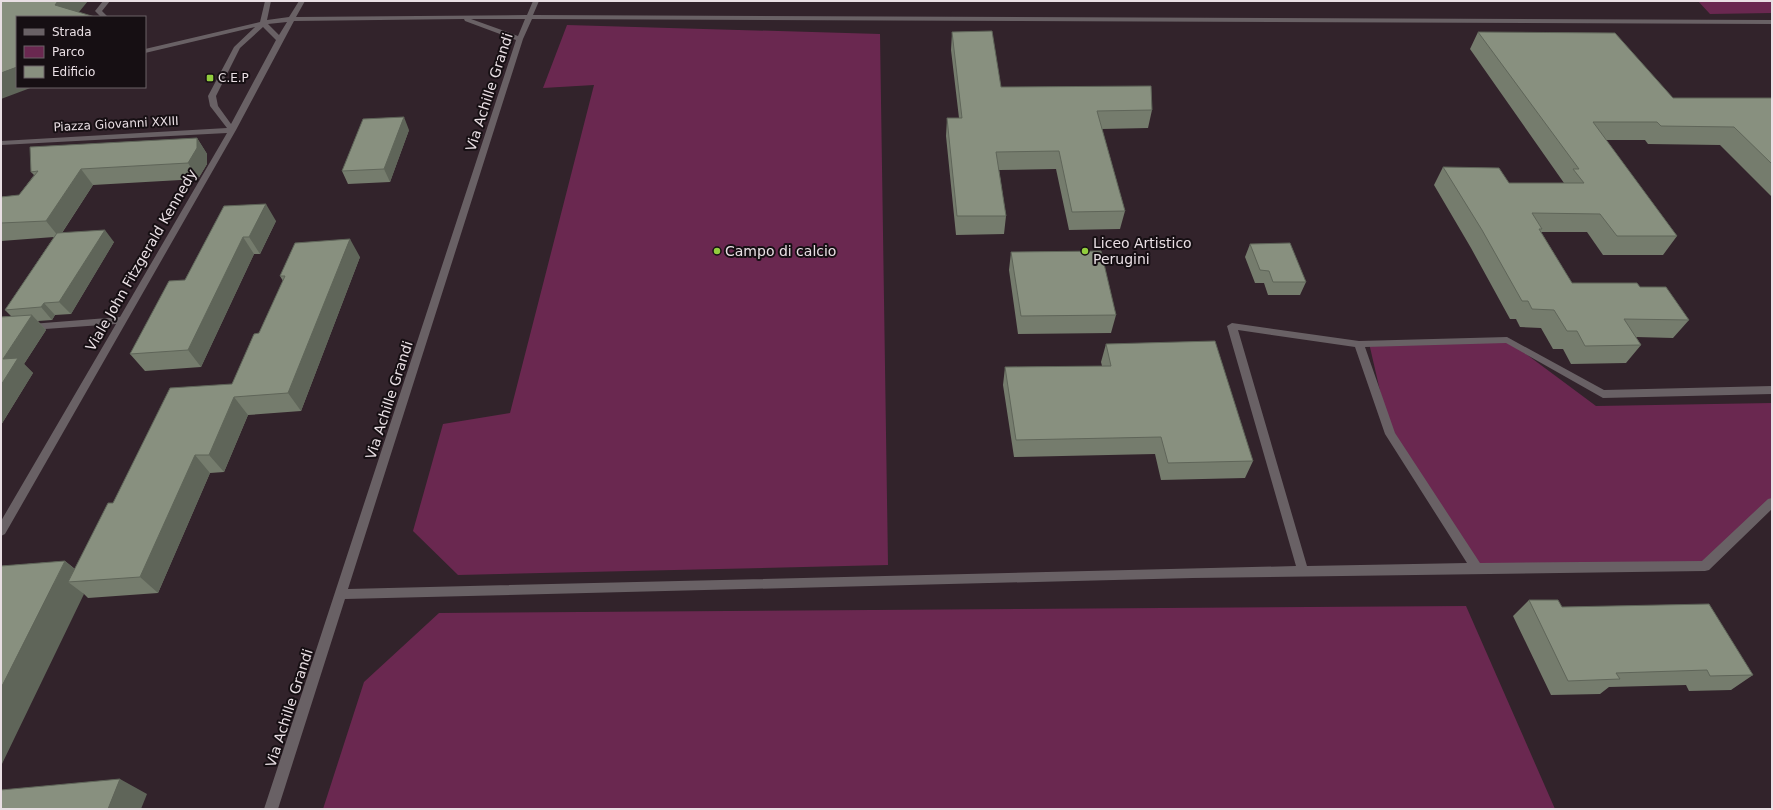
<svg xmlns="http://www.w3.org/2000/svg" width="1773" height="810" font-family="'DejaVu Sans',sans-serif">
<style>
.green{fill:#6a2850}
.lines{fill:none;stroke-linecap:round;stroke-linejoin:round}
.minor{fill:#696165;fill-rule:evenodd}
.wall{fill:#757c6d}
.shaded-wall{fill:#5f6559}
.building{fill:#88907f;stroke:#5f6559}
.poi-dot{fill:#92cd3e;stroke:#160f13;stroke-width:1.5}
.labels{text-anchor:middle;stroke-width:4;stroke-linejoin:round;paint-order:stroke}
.far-poi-label{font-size:12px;fill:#e9dfe4;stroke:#160f13;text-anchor:start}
.far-street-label{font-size:12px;fill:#e9dfe4;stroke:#160f13}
.street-label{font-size:14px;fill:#e9dfe4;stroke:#160f13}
.poi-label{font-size:14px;fill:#e9dfe4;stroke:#160f13;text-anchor:start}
</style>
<rect width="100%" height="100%" fill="#32232b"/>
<path class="green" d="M 1698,1 L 1772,1 L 1772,13 L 1710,14 Z
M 567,25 L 880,34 L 888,565 L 458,575 L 413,531 L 443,424 L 510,413 L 594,85 L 543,88 Z
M 1507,340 L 1596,406 L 1772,403 L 1772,502 L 1705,566 L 1476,567 L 1390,434 L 1369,343 Z
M 1466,606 L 1555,809 L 323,809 L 364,682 L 439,613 Z"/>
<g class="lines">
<path class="minor" d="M 103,1 L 110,1 L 102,11 L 108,17 L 101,17 L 95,11 Z
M 265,1 L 271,1 L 267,20 L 289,17 L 299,1 L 305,1 L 296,17 L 527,15 L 533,1 L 539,1 L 533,15 L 1772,20 L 1772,24 L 532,19 L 523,39 L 348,589 L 1296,566 L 1227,326 L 1232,323 L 1359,341 L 1507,337 L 1604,390 L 1772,386 L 1772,394 L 1603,398 L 1506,343 L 1365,347 L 1395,433 L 1480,563 L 1702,561 L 1768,499 L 1772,498 L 1772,509 L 1709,570 L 1705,571 L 1193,578 L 345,599 L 278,809 L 264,809 L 516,40 L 465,21 L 464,19 L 294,21 L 236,130 L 5,534 L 1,536 L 1,521 L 116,324 L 31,330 L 26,327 L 31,324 L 120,317 L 227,133 L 1,145 L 1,141 L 227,128 L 210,106 L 208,96 L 234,47 L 255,27 L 145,53 L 145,49 L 260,22 ZM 471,19 L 525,19 L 518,36 ZM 287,22 L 279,35 L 268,24 ZM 263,27 L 276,40 L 231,124 L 218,106 L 216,96 L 240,48 ZM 1238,330 L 1355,347 L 1385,434 L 1467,563 L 1307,566 Z"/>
</g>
<path class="wall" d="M 952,32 L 1001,87 L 1152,110 L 1148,128 L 1102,129 L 1125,211 L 1120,229 L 1069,230 L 1056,169 L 999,170 L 1006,216 L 1004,234 L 956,235 L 946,136 L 947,118 L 959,118 L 951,50 Z
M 1478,32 L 1673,98 L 1772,98 L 1772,197 L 1720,145 L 1648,144 L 1645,140 L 1606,140 L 1677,236 L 1663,255 L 1603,255 L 1587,232 L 1541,232 L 1572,283 L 1640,287 L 1689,320 L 1673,338 L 1636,337 L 1641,345 L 1626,363 L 1571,364 L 1563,349 L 1553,349 L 1541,328 L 1520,327 L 1516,319 L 1510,319 L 1471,248 L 1434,185 L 1443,167 L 1509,183 L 1564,183 L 1470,49 Z
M 409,130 L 390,182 L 348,184 L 342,171 Z
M 197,138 L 207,154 L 207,164 L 198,179 L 93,185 L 62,233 L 114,242 L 71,314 L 55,315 L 52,320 L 38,321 L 46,330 L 24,364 L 33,373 L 1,425 L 1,317 L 11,316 L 5,310 L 54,237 L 1,241 L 1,197 L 19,195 L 34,175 L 31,172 Z
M 224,206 L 276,221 L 260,254 L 254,254 L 201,367 L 145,371 L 130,354 L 185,280 Z
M 1250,244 L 1306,282 L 1300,295 L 1268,295 L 1264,283 L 1255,283 L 1245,257 Z
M 1011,252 L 1116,315 L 1111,333 L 1018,334 L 1009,270 Z
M 360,257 L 301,411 L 248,415 L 224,472 L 210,473 L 158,593 L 88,598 L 84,594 L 1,566 L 65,561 L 75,569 L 113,503 L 232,384 L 259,333 L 283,281 L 280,276 Z
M 1106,344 L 1253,461 L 1245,478 L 1161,480 L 1155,454 L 1014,457 L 1003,385 L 1005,367 L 1102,366 L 1101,362 Z
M 1529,600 L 1562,607 L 1753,675 L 1731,690 L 1689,691 L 1686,685 L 1609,687 L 1600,694 L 1551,695 L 1513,616 Z"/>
<path class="shaded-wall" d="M 58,1 L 88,1 L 75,17 L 55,5 Z
M 17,67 L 17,87 L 33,87 L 1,99 L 1,73 Z
M 404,117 L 409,130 L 390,182 L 384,169 Z
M 197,138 L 207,154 L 207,164 L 198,179 L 188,163 Z
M 81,169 L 93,185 L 59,237 L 46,221 Z
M 266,204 L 276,221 L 260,254 L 249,237 Z
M 105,230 L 114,242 L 71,314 L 59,302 Z
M 243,237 L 254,254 L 201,367 L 188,350 Z
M 350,239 L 360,257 L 301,411 L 288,393 Z
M 44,303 L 55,315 L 52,320 L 41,307 Z
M 32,315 L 46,330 L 24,364 L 33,373 L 1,425 L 1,385 L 3,359 Z
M 234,397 L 248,415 L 224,472 L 209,455 Z
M 195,455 L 210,473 L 158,593 L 140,577 Z
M 65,561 L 89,581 L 68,582 L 84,594 L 1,766 L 1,688 Z
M 120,779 L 147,794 L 141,809 L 108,809 Z"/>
<path class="building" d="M 1,1 L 58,1 L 55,5 L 95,17 L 17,17 L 17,67 L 1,73 Z
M 992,31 L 1001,87 L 1151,86 L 1152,110 L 1097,111 L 1125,211 L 1072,212 L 1059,151 L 996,152 L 1006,216 L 957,216 L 947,118 L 962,118 L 952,32 Z
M 1478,32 L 1615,33 L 1673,98 L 1772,98 L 1772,164 L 1734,127 L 1661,126 L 1657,122 L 1593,122 L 1677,236 L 1617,236 L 1600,214 L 1532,213 L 1542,229 L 1539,229 L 1572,283 L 1637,283 L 1640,287 L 1666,287 L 1689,320 L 1624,319 L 1641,345 L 1585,346 L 1577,331 L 1567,331 L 1554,310 L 1532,309 L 1528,301 L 1522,301 L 1482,230 L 1443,167 L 1499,168 L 1509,183 L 1584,183 L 1573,169 L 1579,169 Z
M 404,117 L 384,169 L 342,171 L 363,119 Z
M 197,138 L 197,148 L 188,163 L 81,169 L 46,221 L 1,223 L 1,197 L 19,195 L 38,171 L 31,172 L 30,147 Z
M 266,204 L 249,237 L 243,237 L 188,350 L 130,354 L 169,281 L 185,280 L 224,206 Z
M 105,230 L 59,302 L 44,303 L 41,307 L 5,310 L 57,233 Z
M 350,239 L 288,393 L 234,397 L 209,455 L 195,455 L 140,577 L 68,582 L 108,503 L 113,503 L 170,388 L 232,384 L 254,334 L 259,333 L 285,276 L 280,276 L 295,243 Z
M 1290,243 L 1306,282 L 1273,282 L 1269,271 L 1260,270 L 1250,244 Z
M 1101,251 L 1116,315 L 1021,316 L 1011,252 Z
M 32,315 L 3,359 L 18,358 L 1,385 L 1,317 Z
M 1215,341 L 1253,461 L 1168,463 L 1161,437 L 1016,440 L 1005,367 L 1111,366 L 1106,344 Z
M 65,561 L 1,688 L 1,566 Z
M 1529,600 L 1558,600 L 1562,607 L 1709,604 L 1753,675 L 1710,676 L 1707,670 L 1616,673 L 1620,679 L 1568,681 Z
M 120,779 L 108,809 L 1,809 L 1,790 Z"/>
<g class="poi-dot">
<rect x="206" y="74" width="8" height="8" rx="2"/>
<circle cx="717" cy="251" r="4"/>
<circle cx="1085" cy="251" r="4"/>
</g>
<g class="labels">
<g class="far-poi-label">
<text x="218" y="82">C.E.P</text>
</g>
<g class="far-street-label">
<text transform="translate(116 124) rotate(-3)" y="4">Piazza Giovanni XXIII</text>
</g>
<g class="street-label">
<text transform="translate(489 92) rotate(-72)" y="5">Via Achille Grandi</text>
<text transform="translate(141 260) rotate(-60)" y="5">Viale John Fitzgerald Kennedy</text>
<text transform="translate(389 400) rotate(-72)" y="5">Via Achille Grandi</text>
<text transform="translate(289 708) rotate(-72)" y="5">Via Achille Grandi</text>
</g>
<g class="poi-label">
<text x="1093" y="248">Liceo Artistico<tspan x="1093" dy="16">Perugini</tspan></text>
<text x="725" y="256">Campo di calcio</text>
</g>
</g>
<rect width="1773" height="810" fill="none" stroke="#e9dfe4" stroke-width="4"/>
<rect x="16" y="16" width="130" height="72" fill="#160f13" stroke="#6a6267"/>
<rect x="24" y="29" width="20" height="6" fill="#696165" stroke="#6a6267"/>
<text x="52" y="36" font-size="12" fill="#e9dfe4">Strada</text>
<rect x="24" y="46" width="20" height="12" fill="#6a2850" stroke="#6a6267"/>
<text x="52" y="56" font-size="12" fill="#e9dfe4">Parco</text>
<rect x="24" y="66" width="20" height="12" fill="#88907f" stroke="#6a6267"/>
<text x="52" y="76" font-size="12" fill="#e9dfe4">Edificio</text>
</svg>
